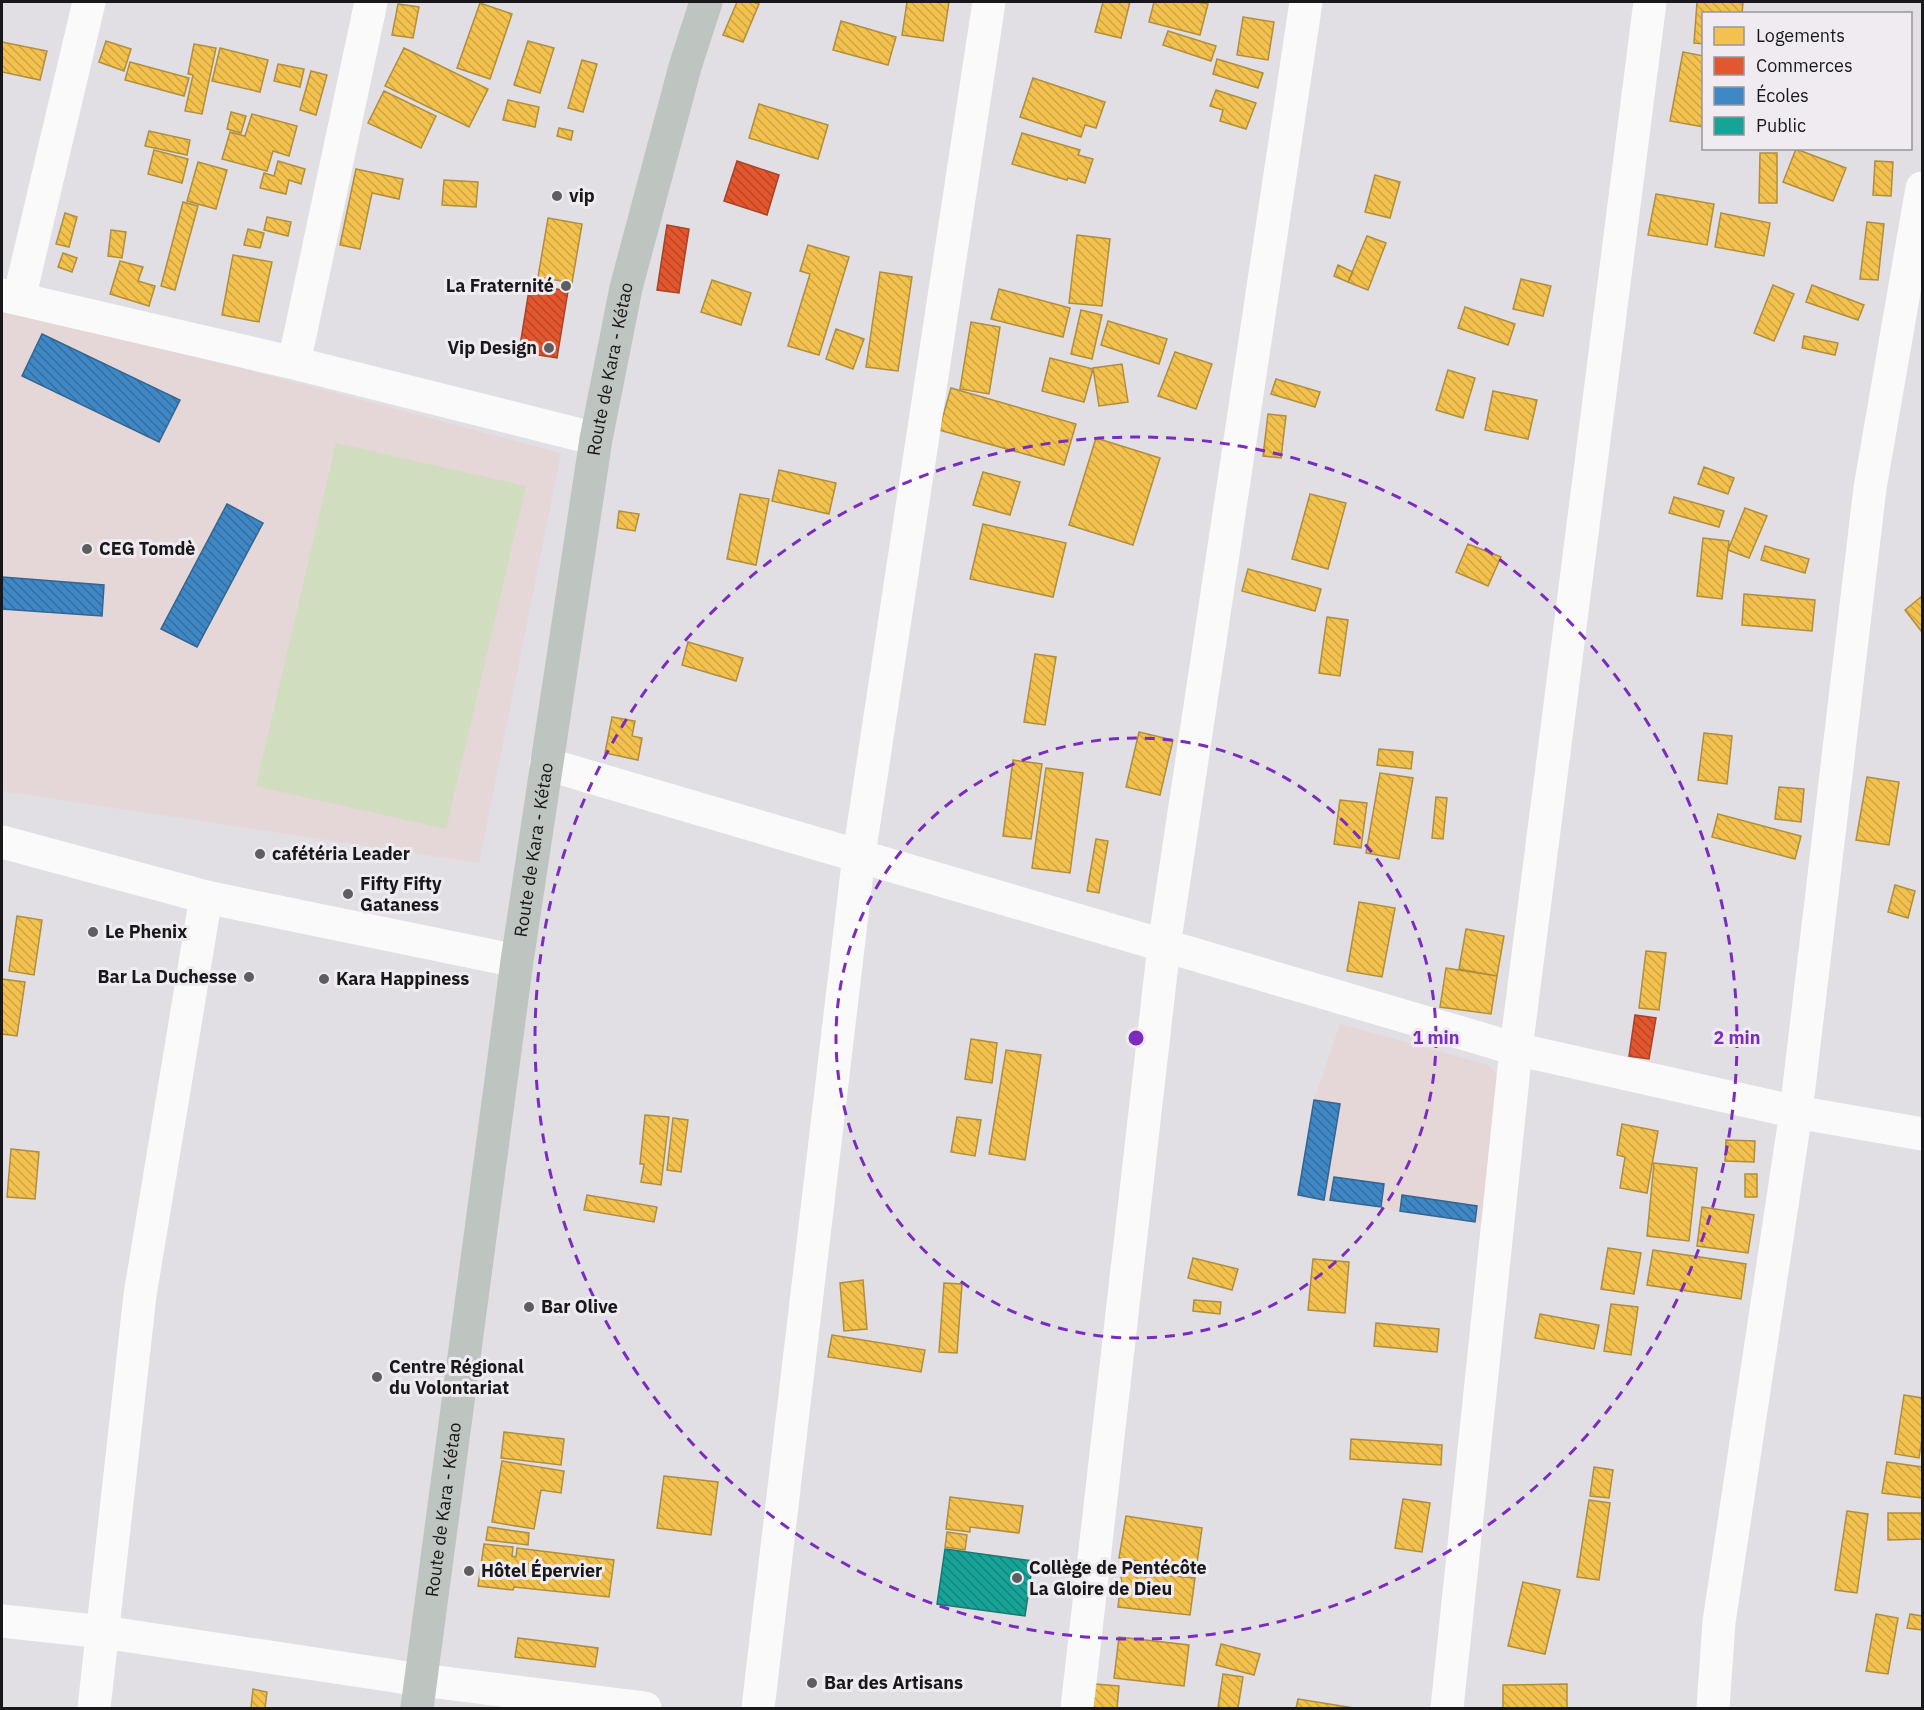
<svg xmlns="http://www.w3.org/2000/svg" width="1924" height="1710" font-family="'IBM Plex Sans',sans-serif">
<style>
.education{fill:#e5d6d7}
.grass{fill:#d0ddbf}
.homes{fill:url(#homes-back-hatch);stroke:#b18e3e;stroke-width:1.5}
.shops{fill:url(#shops-back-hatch);stroke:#a74428;stroke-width:1.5}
.schools{fill:url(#schools-back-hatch);stroke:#336691;stroke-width:1.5}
.public{fill:url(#public-back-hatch);stroke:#177972;stroke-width:1.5}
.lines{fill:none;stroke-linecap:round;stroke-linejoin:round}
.minor{stroke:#fafafb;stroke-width:33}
.major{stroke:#bec4c0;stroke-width:33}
.ring{fill:none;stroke:#7b2cbf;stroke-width:3;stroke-dasharray:10 8}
.poi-dot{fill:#5e5d60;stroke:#efebf1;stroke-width:2}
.labels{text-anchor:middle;stroke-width:6;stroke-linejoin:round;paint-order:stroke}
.poi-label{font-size:18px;font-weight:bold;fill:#181719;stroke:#efebf1;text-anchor:start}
.street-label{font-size:18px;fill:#181719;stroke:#efebf1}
.centre{fill:#7b2cbf;stroke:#efebf1;stroke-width:3}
.ring-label{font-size:18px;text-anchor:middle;font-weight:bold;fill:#7b2cbf;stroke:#efebf1;stroke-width:6;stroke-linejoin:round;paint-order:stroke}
</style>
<defs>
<pattern id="homes-back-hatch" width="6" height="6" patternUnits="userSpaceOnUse" patternTransform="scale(1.5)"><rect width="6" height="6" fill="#f2c14e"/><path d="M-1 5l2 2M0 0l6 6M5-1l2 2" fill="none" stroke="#cfa544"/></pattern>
<pattern id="shops-back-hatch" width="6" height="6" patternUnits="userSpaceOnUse" patternTransform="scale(1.5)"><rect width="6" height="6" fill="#e4572e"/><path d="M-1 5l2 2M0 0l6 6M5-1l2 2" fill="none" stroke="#b84726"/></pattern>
<pattern id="schools-back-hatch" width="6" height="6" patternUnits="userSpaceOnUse" patternTransform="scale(1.5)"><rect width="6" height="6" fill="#3f88c5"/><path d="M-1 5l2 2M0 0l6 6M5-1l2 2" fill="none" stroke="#346e9f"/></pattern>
<pattern id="public-back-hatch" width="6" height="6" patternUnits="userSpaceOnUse" patternTransform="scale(1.5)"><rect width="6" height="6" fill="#17a398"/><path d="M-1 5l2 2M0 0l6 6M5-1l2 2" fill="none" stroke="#14847b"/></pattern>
</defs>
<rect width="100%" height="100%" fill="#e1dfe3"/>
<path class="education" d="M 2,307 L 26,311 L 561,453 L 479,863 L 2,791 Z
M 1340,1024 L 1488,1065 L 1498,1076 L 1483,1223 L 1297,1197 L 1314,1100 Z"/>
<path class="grass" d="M 336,443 L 526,486 L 446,829 L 256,786 Z"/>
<path class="homes" d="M 737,2 L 753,2 L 759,4 L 743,42 L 723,35 Z
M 907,2 L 949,2 L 943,41 L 902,35 Z
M 1103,2 L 1130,2 L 1121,38 L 1095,32 Z
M 1154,2 L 1199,2 L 1208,4 L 1200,35 L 1149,22 Z
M 1697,2 L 1743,2 L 1742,14 L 1704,14 L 1704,44 L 1694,43 Z
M 480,3 L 512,14 L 490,79 L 457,68 Z
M 398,4 L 419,7 L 413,38 L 392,35 Z
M 1243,17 L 1274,22 L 1268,60 L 1237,55 Z
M 841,21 L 896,37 L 888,65 L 833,50 Z
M 1168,31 L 1216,46 L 1211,61 L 1163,45 Z
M 106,41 L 131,49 L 124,71 L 99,62 Z
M 528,41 L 554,48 L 540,93 L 514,85 Z
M 2,42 L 47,51 L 40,80 L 2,72 Z
M 194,44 L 216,48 L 202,114 L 185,111 L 193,75 L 188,74 Z
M 220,48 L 268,60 L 260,92 L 212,81 Z
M 404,48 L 488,89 L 469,127 L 385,86 Z
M 1683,52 L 1704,56 L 1704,127 L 1670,121 Z
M 1217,59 L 1263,73 L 1258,88 L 1213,74 Z
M 582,60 L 597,64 L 583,112 L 568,108 Z
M 130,62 L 189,78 L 184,96 L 125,80 Z
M 278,64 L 304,69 L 300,87 L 274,81 Z
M 311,71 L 327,75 L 316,115 L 300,110 Z
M 1033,78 L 1105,102 L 1096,128 L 1085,125 L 1081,137 L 1020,117 Z
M 1216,90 L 1256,103 L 1246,129 L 1220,121 L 1223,110 L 1210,106 Z
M 384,91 L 436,116 L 421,148 L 368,123 Z
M 508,100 L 539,107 L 535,127 L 503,120 Z
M 759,104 L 828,125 L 818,159 L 749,138 Z
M 231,112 L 246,116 L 241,133 L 227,129 Z
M 252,114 L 297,126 L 289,156 L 273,151 L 267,171 L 222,159 L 230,132 L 245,136 Z
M 559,128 L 573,131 L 571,140 L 557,136 Z
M 149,131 L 190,140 L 187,155 L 145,146 Z
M 1022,133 L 1080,150 L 1078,155 L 1093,159 L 1085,183 L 1068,178 L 1067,180 L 1012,164 Z
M 1796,149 L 1846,168 L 1833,201 L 1783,182 Z
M 154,150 L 188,159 L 182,183 L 148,174 Z
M 1760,153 L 1777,153 L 1777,203 L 1759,203 Z
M 278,161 L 305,169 L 301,184 L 289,180 L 286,194 L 260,188 L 264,173 L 274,176 Z
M 1875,161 L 1893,162 L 1891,196 L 1873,195 Z
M 198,162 L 227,170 L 216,209 L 187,201 Z
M 356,169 L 403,179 L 399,199 L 372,193 L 360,249 L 340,245 Z
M 1375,175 L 1400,182 L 1390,218 L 1365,212 Z
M 444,180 L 478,182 L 476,207 L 442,205 Z
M 1656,194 L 1714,204 L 1707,245 L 1648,235 Z
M 183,202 L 198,206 L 175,290 L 161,286 Z
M 65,213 L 77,217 L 69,247 L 56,244 Z
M 1721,213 L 1770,223 L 1764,256 L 1715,247 Z
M 267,217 L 291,222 L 288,236 L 264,230 Z
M 548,218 L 582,224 L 572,283 L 538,277 Z
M 1867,222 L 1884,224 L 1878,280 L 1860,279 Z
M 248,229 L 264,233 L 260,248 L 244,245 Z
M 111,230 L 126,232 L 122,258 L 108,256 Z
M 1077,235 L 1110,239 L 1102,306 L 1069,303 Z
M 1367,236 L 1386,243 L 1368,290 L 1348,282 Z
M 808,245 L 849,257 L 819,355 L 788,346 L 810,274 L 800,271 Z
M 63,253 L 77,258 L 72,272 L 58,267 Z
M 233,255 L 272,262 L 259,322 L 222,315 Z
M 120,261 L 143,267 L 138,281 L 155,286 L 149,306 L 110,294 Z
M 1338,265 L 1353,272 L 1348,282 L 1334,276 Z
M 880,272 L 912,277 L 898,371 L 866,367 Z
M 1521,279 L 1551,286 L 1543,316 L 1513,309 Z
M 712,280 L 751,293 L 741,325 L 701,312 Z
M 1773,285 L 1794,294 L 1774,341 L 1754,333 Z
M 1812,285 L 1864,305 L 1858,320 L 1806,302 Z
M 999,289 L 1070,308 L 1063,337 L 991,319 Z
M 1465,307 L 1515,324 L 1508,345 L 1458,328 Z
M 1081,310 L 1102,315 L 1092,359 L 1071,354 Z
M 1108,321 L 1167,339 L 1159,364 L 1101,345 Z
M 971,322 L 1000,327 L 989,394 L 960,389 Z
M 836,329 L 864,339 L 853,369 L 826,359 Z
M 1804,336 L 1838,343 L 1835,355 L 1802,348 Z
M 1175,352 L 1212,364 L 1196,409 L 1158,396 Z
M 1050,358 L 1093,369 L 1084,402 L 1042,391 Z
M 1122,364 L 1128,402 L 1099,406 L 1093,368 Z
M 1448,370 L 1475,378 L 1463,418 L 1436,410 Z
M 1276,379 L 1320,392 L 1315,407 L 1271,394 Z
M 951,388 L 1076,424 L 1064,465 L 939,430 Z
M 1493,391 L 1537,400 L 1528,439 L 1485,430 Z
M 1268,414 L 1286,416 L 1281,458 L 1263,456 Z
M 1096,438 L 1160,458 L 1133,545 L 1069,525 Z
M 1704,467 L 1734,478 L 1728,494 L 1698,484 Z
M 779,470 L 836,483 L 829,514 L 772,501 Z
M 983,472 L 1020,482 L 1010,515 L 973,505 Z
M 740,494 L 769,499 L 756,565 L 727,559 Z
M 1310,494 L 1346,503 L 1328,569 L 1292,559 Z
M 1674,497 L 1724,511 L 1719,527 L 1669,513 Z
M 1745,508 L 1767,516 L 1749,558 L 1728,550 Z
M 619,511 L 639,514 L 635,531 L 617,528 Z
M 983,524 L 1066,543 L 1053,597 L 970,579 Z
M 1703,538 L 1729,541 L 1722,599 L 1697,596 Z
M 1468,544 L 1501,557 L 1488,586 L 1456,572 Z
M 1765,546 L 1809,559 L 1805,573 L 1761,560 Z
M 1248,569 L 1321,589 L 1315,611 L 1242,591 Z
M 1744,594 L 1815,600 L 1812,631 L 1742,625 Z
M 1922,596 L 1922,632 L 1905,610 Z
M 1327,617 L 1348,620 L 1340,676 L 1319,673 Z
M 688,642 L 743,658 L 736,681 L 682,665 Z
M 1035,654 L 1056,657 L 1045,725 L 1024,722 Z
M 612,717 L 635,721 L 632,736 L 642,738 L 638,760 L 605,753 Z
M 1139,732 L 1173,740 L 1160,795 L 1126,787 Z
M 1704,733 L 1732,736 L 1727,784 L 1698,780 Z
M 1379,749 L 1413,752 L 1411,769 L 1377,765 Z
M 1013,760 L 1042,764 L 1031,839 L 1003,836 Z
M 1046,768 L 1083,773 L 1070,873 L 1032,868 Z
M 1380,773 L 1413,778 L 1399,859 L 1366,853 Z
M 1867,777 L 1899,782 L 1889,845 L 1856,840 Z
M 1779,787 L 1804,789 L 1801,822 L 1775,819 Z
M 1436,797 L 1447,798 L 1443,839 L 1432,838 Z
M 1340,800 L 1367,803 L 1361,848 L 1334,844 Z
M 1718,814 L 1801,836 L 1795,859 L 1712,837 Z
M 1096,839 L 1108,841 L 1099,893 L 1087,891 Z
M 1895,885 L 1915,891 L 1908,918 L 1888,912 Z
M 1359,902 L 1395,908 L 1382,977 L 1347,971 Z
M 17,916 L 42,920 L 34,975 L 9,971 Z
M 1466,929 L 1504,936 L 1497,976 L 1459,969 Z
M 1646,951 L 1666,953 L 1659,1010 L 1639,1008 Z
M 1446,968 L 1497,976 L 1491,1014 L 1440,1007 Z
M 2,979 L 25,982 L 17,1036 L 2,1034 Z
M 971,1039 L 997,1043 L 992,1083 L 965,1079 Z
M 1006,1050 L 1041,1055 L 1025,1160 L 989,1154 Z
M 645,1115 L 669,1117 L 661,1185 L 641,1182 L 644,1164 L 640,1164 Z
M 957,1117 L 981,1120 L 975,1156 L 951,1152 Z
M 673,1118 L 688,1120 L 681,1172 L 667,1170 Z
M 1622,1124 L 1658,1131 L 1647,1193 L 1620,1188 L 1625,1157 L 1617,1155 Z
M 1726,1140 L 1755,1141 L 1754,1162 L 1725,1161 Z
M 11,1149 L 39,1152 L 35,1199 L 7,1197 Z
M 1654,1163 L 1697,1168 L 1689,1241 L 1647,1236 Z
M 1745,1174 L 1757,1174 L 1757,1197 L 1745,1197 Z
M 587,1195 L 657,1207 L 654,1222 L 584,1210 Z
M 1702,1207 L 1754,1215 L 1748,1253 L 1697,1246 Z
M 1608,1248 L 1641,1253 L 1634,1294 L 1601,1289 Z
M 1653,1250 L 1746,1264 L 1741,1299 L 1647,1285 Z
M 1193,1258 L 1238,1269 L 1232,1290 L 1188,1278 Z
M 1313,1259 L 1349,1262 L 1345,1313 L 1308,1310 Z
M 863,1280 L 867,1329 L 844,1331 L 840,1283 Z
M 944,1283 L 962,1284 L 957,1353 L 939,1352 Z
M 1194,1300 L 1221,1302 L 1220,1314 L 1193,1311 Z
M 1611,1304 L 1638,1307 L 1631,1355 L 1604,1351 Z
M 1540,1314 L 1599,1325 L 1594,1349 L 1535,1338 Z
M 1376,1323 L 1439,1329 L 1437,1352 L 1374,1346 Z
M 832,1335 L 925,1350 L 921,1372 L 828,1357 Z
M 1904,1395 L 1922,1398 L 1922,1439 L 1919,1458 L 1895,1454 Z
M 504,1432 L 564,1439 L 561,1465 L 501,1458 Z
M 1351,1439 L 1442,1445 L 1441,1465 L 1350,1459 Z
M 502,1461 L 564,1471 L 561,1493 L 541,1490 L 534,1529 L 492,1522 Z
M 1887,1462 L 1922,1467 L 1922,1498 L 1882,1493 Z
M 1594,1467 L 1613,1470 L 1609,1498 L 1590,1496 Z
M 664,1476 L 718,1482 L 711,1535 L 657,1528 Z
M 950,1497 L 1023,1506 L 1019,1533 L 970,1527 L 970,1532 L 946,1529 Z
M 1403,1499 L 1430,1503 L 1422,1552 L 1395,1548 Z
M 1589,1500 L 1610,1503 L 1599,1580 L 1577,1577 Z
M 1847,1511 L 1868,1514 L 1857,1593 L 1835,1590 Z
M 1888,1513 L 1922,1513 L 1922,1539 L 1888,1540 Z
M 1126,1516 L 1202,1528 L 1196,1570 L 1119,1558 Z
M 488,1527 L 529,1533 L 528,1545 L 486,1540 Z
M 947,1532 L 967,1535 L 965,1550 L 945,1547 Z
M 484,1544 L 513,1547 L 512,1556 L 516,1557 L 517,1548 L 614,1560 L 609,1597 L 514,1587 L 513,1590 L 478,1586 Z
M 1122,1571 L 1195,1578 L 1190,1615 L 1118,1607 Z
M 1523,1582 L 1560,1590 L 1545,1654 L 1508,1646 Z
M 1876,1614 L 1898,1618 L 1888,1674 L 1866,1671 Z
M 1910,1614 L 1922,1616 L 1922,1630 L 1907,1628 Z
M 1119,1637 L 1189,1645 L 1184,1686 L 1114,1678 Z
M 518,1638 L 598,1648 L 595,1667 L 515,1657 Z
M 1221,1644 L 1260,1654 L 1254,1675 L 1216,1665 Z
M 1223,1674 L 1243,1677 L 1238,1708 L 1218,1708 Z
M 1095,1684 L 1119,1686 L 1117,1708 L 1093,1708 Z
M 1567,1684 L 1567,1708 L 1503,1708 L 1503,1685 Z
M 253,1689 L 267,1692 L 265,1708 L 251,1708 Z
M 1298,1699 L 1354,1708 L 1296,1708 Z"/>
<path class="shops" d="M 737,161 L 779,175 L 767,215 L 724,201 Z
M 667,225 L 689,229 L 679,293 L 657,290 Z
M 530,284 L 568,291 L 557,358 L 519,352 Z
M 1635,1015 L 1656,1018 L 1649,1059 L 1629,1056 Z"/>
<path class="schools" d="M 42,334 L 180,400 L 159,442 L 22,376 Z
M 227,504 L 263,523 L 197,647 L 161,629 Z
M 2,577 L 104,585 L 102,616 L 2,609 Z
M 1314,1100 L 1340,1104 L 1324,1200 L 1298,1195 Z
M 1334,1177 L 1384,1184 L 1381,1207 L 1330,1200 Z
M 1402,1195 L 1477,1206 L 1475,1222 L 1400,1211 Z"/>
<path class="public" d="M 945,1549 L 1033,1561 L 1025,1616 L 937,1604 Z"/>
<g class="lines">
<path class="minor" d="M 2,295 L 294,363 L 596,439
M 19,299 L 89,2
M 294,363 L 371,2
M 546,764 L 1516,1049 L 1796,1112 L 1922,1134
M 2,842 L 206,897 L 517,961
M 2,1621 L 103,1632 L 421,1680 L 645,1708
M 94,1708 L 140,1295 L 206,897
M 758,1708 L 859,855 L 989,2
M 1077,1708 L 1164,946 L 1306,2
M 1447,1708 L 1516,1049 L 1650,2
M 1713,1708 L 1719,1622 L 1796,1112 L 1870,488 L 1922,188"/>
<path class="major" id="s1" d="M 417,1708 L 517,961 L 596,439 L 626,288 L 685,67 L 706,2"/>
</g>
<g class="ring">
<circle cx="1136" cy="1038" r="300"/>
<circle cx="1136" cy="1038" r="601"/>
</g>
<g class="poi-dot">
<circle cx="557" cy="196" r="6"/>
<circle cx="566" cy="286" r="6"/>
<circle cx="549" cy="348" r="6"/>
<circle cx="87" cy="549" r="6"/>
<circle cx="260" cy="854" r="6"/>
<circle cx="348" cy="894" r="6"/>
<circle cx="93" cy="932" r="6"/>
<circle cx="249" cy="977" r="6"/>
<circle cx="324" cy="979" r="6"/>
<circle cx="529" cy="1307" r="6"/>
<circle cx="377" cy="1377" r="6"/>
<circle cx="469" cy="1571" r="6"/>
<circle cx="1017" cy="1578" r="6"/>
<circle cx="812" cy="1683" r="6"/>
</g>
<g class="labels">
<g class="poi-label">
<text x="569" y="202">vip</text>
<text x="554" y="292" text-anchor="end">La Fraternité</text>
<text x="537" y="354" text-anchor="end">Vip Design</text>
<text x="99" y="555">CEG Tomdè</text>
<text x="272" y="860">cafétéria Leader</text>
<text x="360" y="890">Fifty Fifty<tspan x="360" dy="21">Gataness</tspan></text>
<text x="105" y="938">Le Phenix</text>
<text x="237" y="983" text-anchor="end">Bar La Duchesse</text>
<text x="336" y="985">Kara Happiness</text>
<text x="541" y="1313">Bar Olive</text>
<text x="389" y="1373">Centre Régional<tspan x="389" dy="21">du Volontariat</tspan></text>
<text x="1029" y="1574">Collège de Pentécôte<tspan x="1029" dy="21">La Gloire de Dieu</tspan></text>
<text x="481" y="1577">Hôtel Épervier</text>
<text x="824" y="1689">Bar des Artisans</text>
</g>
<g class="street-label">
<text dy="6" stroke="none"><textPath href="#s1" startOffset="1353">Route de Kara - Kétao</textPath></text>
<text dy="6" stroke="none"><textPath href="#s1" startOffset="866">Route de Kara - Kétao</textPath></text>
<text dy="6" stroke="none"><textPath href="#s1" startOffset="200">Route de Kara - Kétao</textPath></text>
</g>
</g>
<circle cx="1136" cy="1038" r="9" class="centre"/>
<g class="ring-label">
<text x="1436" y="1044">1 min</text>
<text x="1737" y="1044">2 min</text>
</g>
<rect width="1924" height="1710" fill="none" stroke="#181719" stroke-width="6"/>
<rect x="1702" y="12" width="210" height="138" fill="#efebf1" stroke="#99969b" stroke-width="1.5"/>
<rect x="1714" y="27" width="30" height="18" fill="#f2c14e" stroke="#99969b" stroke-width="1.5"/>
<text x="1756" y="42" font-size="18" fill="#181719">Logements</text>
<rect x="1714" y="57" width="30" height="18" fill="#e4572e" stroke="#99969b" stroke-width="1.5"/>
<text x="1756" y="72" font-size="18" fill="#181719">Commerces</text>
<rect x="1714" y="87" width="30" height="18" fill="#3f88c5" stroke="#99969b" stroke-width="1.5"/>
<text x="1756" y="102" font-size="18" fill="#181719">Écoles</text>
<rect x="1714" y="117" width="30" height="18" fill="#17a398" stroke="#99969b" stroke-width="1.5"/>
<text x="1756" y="132" font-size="18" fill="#181719">Public</text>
</svg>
